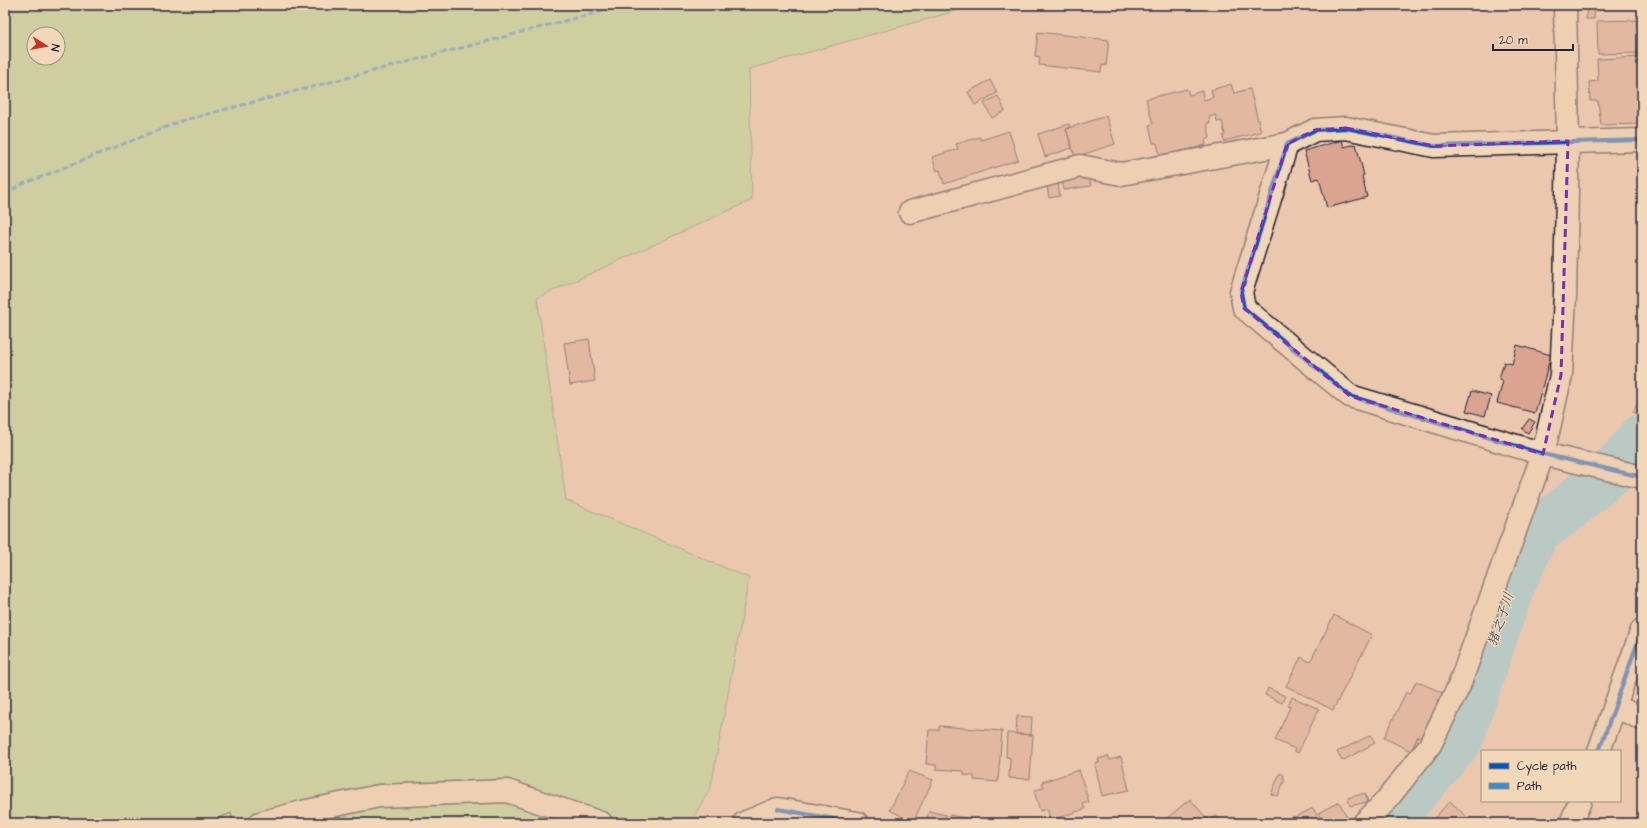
<svg xmlns="http://www.w3.org/2000/svg" width="1647" height="828" font-family="'Architects Daughter','Klee One',sans-serif">
<style>
.green{fill:#add693;stroke:#687c67;fill-rule:evenodd}
.lines{fill:none;stroke-linecap:round;stroke-linejoin:round}
.river{stroke:#7ecade;stroke-width:48}
.building{fill:#daa490;stroke:#22223b}
.minor-casing{stroke:#22223b;stroke-width:25}
.minor{stroke:#f2d7b9;stroke-width:22}
.quiet{stroke:#398ed0;stroke-width:3;stroke-dasharray:6 3;stroke-linecap:butt}
.cycleway-casing{stroke:#f2d7b9;stroke-width:6}
.cycleway{stroke:#0057b8;stroke-width:4}
.marked{fill:none;stroke:#7b2cbf;stroke-width:3;stroke-dasharray:8 5;stroke-linejoin:round}
.labels{text-anchor:middle;stroke-width:3;stroke-linejoin:round;paint-order:stroke}
.water-label{font-size:14px;font-style:italic;fill:#34445c;stroke:#f2d7b9}
</style>
<rect width="100%" height="100%" fill="#ebc8ad"/>
<filter id="ink" filterUnits="userSpaceOnUse"><feTurbulence type="fractalNoise" baseFrequency=".025" numOctaves="2"/><feDisplacementMap in="SourceGraphic" scale="8" xChannelSelector="R" yChannelSelector="G"/><feConvolveMatrix kernelMatrix="1 2 1 2 8 2 1 2 1" color-interpolation-filters="sRGB"/></filter>
<g filter="url(#ink)">
<path class="green" d="M 5,5 L 977,5 L 749,69 L 752,200 L 537,298 L 566,500 L 749,578 L 711,787 L 690,823 L 5,823 ZM 34,34 L 58,34 L 58,58 L 34,58 Z"/>
<g class="lines">
<path class="river" d="M 1388,823 L 1459,740 L 1510,588 L 1536,531 L 1561,514 L 1621,463 L 1642,438"/>
</g>
<path class="building" d="M 1587,5 L 1595,5 L 1594,19 L 1586,19 Z
M 1636,20 L 1637,29 L 1642,29 L 1642,53 L 1598,54 L 1597,21 Z
M 1038,32 L 1109,40 L 1106,66 L 1102,65 L 1101,72 L 1039,65 L 1040,57 L 1035,56 Z
M 1642,57 L 1642,124 L 1601,125 L 1598,101 L 1590,101 L 1589,82 L 1598,81 L 1597,59 Z
M 990,80 L 997,93 L 975,105 L 968,92 Z
M 1231,84 L 1234,93 L 1250,89 L 1261,132 L 1224,141 L 1223,136 L 1225,135 L 1222,121 L 1217,122 L 1216,115 L 1209,117 L 1210,123 L 1207,123 L 1210,138 L 1205,140 L 1206,145 L 1160,157 L 1157,143 L 1153,143 L 1149,125 L 1153,124 L 1146,99 L 1187,89 L 1189,95 L 1202,91 L 1204,100 L 1213,97 L 1211,90 Z
M 998,96 L 1005,111 L 992,118 L 984,103 Z
M 1106,116 L 1115,144 L 1075,157 L 1066,129 Z
M 1069,124 L 1070,128 L 1066,129 L 1072,148 L 1045,157 L 1038,134 Z
M 1009,131 L 1018,160 L 944,184 L 940,170 L 937,171 L 932,157 L 958,149 L 956,144 L 980,137 L 981,140 Z
M 1342,140 L 1344,147 L 1356,144 L 1364,175 L 1362,176 L 1367,197 L 1327,208 L 1319,178 L 1312,180 L 1304,151 Z
M 1089,175 L 1091,186 L 1064,190 L 1062,180 Z
M 1057,178 L 1060,196 L 1049,198 L 1046,180 Z
M 589,339 L 595,381 L 570,385 L 564,343 Z
M 1517,345 L 1551,355 L 1535,413 L 1497,403 L 1503,381 L 1499,379 L 1504,362 L 1512,364 Z
M 1472,391 L 1491,396 L 1485,416 L 1466,411 Z
M 1640,399 L 1642,400 L 1640,416 L 1633,412 Z
M 1529,419 L 1535,422 L 1528,433 L 1522,429 Z
M 1334,615 L 1372,635 L 1333,710 L 1286,686 L 1301,657 L 1310,662 Z
M 1416,681 L 1443,693 L 1422,737 L 1418,736 L 1411,751 L 1384,738 L 1406,692 L 1410,694 Z
M 1268,688 L 1285,696 L 1282,703 L 1265,695 Z
M 1292,697 L 1319,709 L 1298,753 L 1294,751 L 1295,749 L 1275,740 L 1290,707 L 1288,706 Z
M 1017,716 L 1032,717 L 1031,735 L 1016,734 Z
M 939,726 L 1002,731 L 998,782 L 974,780 L 974,776 L 964,775 L 964,771 L 936,769 L 936,765 L 926,764 L 929,730 L 939,730 Z
M 1007,733 L 1033,735 L 1030,779 L 1009,778 L 1010,758 L 1006,757 Z
M 1371,735 L 1375,743 L 1342,761 L 1337,752 Z
M 1108,756 L 1110,760 L 1121,757 L 1129,790 L 1102,796 L 1095,764 L 1099,763 L 1098,759 Z
M 1079,770 L 1089,802 L 1083,804 L 1085,809 L 1051,820 L 1047,809 L 1040,811 L 1034,791 L 1044,787 L 1042,782 Z
M 909,771 L 933,780 L 913,822 L 890,810 Z
M 1280,773 L 1284,775 L 1283,778 L 1285,779 L 1278,796 L 1271,794 Z
M 1365,793 L 1368,802 L 1350,806 L 1348,798 Z
M 1190,799 L 1209,821 L 1216,815 L 1222,823 L 1161,823 Z
M 1450,801 L 1471,821 L 1469,823 L 1430,823 Z
M 1339,802 L 1349,821 L 1346,823 L 1324,823 L 1318,813 Z
M 1313,808 L 1321,823 L 1280,823 L 1294,816 L 1295,817 Z
M 929,811 L 946,815 L 944,823 L 926,823 Z
M 231,813 L 234,823 L 217,823 L 216,819 Z
M 949,815 L 971,819 L 971,823 L 948,823 Z"/>
<g class="lines">
<g class="minor-casing">
<path id="minor" d="M 1642,140 L 1434,146 L 1346,128 L 1315,130 L 1287,144 L 1241,292 L 1244,308 L 1350,396 L 1543,454 L 1642,477
M 910,212 L 1080,166 L 1121,174 L 1287,144
M 1615,706 L 1642,719
M 1599,751 L 1642,630
M 260,823 L 302,812 L 379,796 L 507,791 L 601,823
M 744,823 L 778,809 L 857,823
M 1364,823 L 1385,802 L 1430,745 L 1459,686 L 1543,454 L 1561,375 L 1565,295 L 1568,141 L 1565,5
M 1571,823 L 1580,801"/>
</g>
<use href="#minor" class="minor"/>
<path class="quiet" d="M 5,194 L 23,184 L 181,121 L 626,5"/>
<g class="cycleway-casing">
<path id="cycleway" d="M 1642,140 L 1434,146 L 1346,128 L 1315,130 L 1287,144 L 1241,292 L 1244,308 L 1350,396 L 1543,454 L 1642,477
M 1599,751 L 1642,630
M 778,809 L 857,823"/>
</g>
<use href="#cycleway" class="cycleway"/>
</g>
</g>
<path d="M0 0H1647V828H0ZM 1346,128 L 1434,146 L 1568,141 L 1561,375 L 1543,454 L 1350,396 L 1244,308 L 1241,292 L 1287,144 L 1315,130 Z" fill="#ebc8ad" fill-opacity=".55" fill-rule="evenodd"/>
<path class="marked" d="M 1346,128 L 1434,146 L 1568,141 L 1561,375 L 1543,454 L 1350,396 L 1244,308 L 1241,292 L 1287,144 L 1315,130 Z"/>
<g class="labels">
<g class="water-label">
<text transform="translate(1500 619) rotate(-71)" y="5">猪之子川</text>
</g>
</g>
<rect width="1647" height="828" fill="none" stroke="#f2d7b9" stroke-width="20"/>
<rect x="10" y="10" width="1627" height="808" fill="none" stroke="#22223b" stroke-width="1.5" filter="url(#ink)"/>
<rect x="1481" y="750" width="140" height="52" fill="#f2d7b9" stroke="#9f8f87"/>
<rect x="1489" y="763" width="20" height="6" fill="#0057b8" stroke="#9f8f87"/>
<text x="1517" y="770" font-size="12" fill="#22223b">Cycle path</text>
<rect x="1489" y="783" width="20" height="6" fill="#398ed0" stroke="#9f8f87"/>
<text x="1517" y="790" font-size="12" fill="#22223b">Path</text>
<g transform="translate(46 46) rotate(101)"><circle r="19" fill="#f2d7b9" stroke="#9f8f87"/>
<path d="M0-3L7 15L0 10L-7 15Z" fill="#c8321e"/>
<text y="-6" font-size="11" font-weight="bold" text-anchor="middle" fill="#22223b">N</text>
</g>
<path d="M1493 44v6h80v-6" fill="none" stroke="#22223b" stroke-width="2"/>
<text x="1499" y="44" font-size="12" fill="#22223b" stroke="#f2d7b9" stroke-width="3" paint-order="stroke">20 m</text>
</svg>
